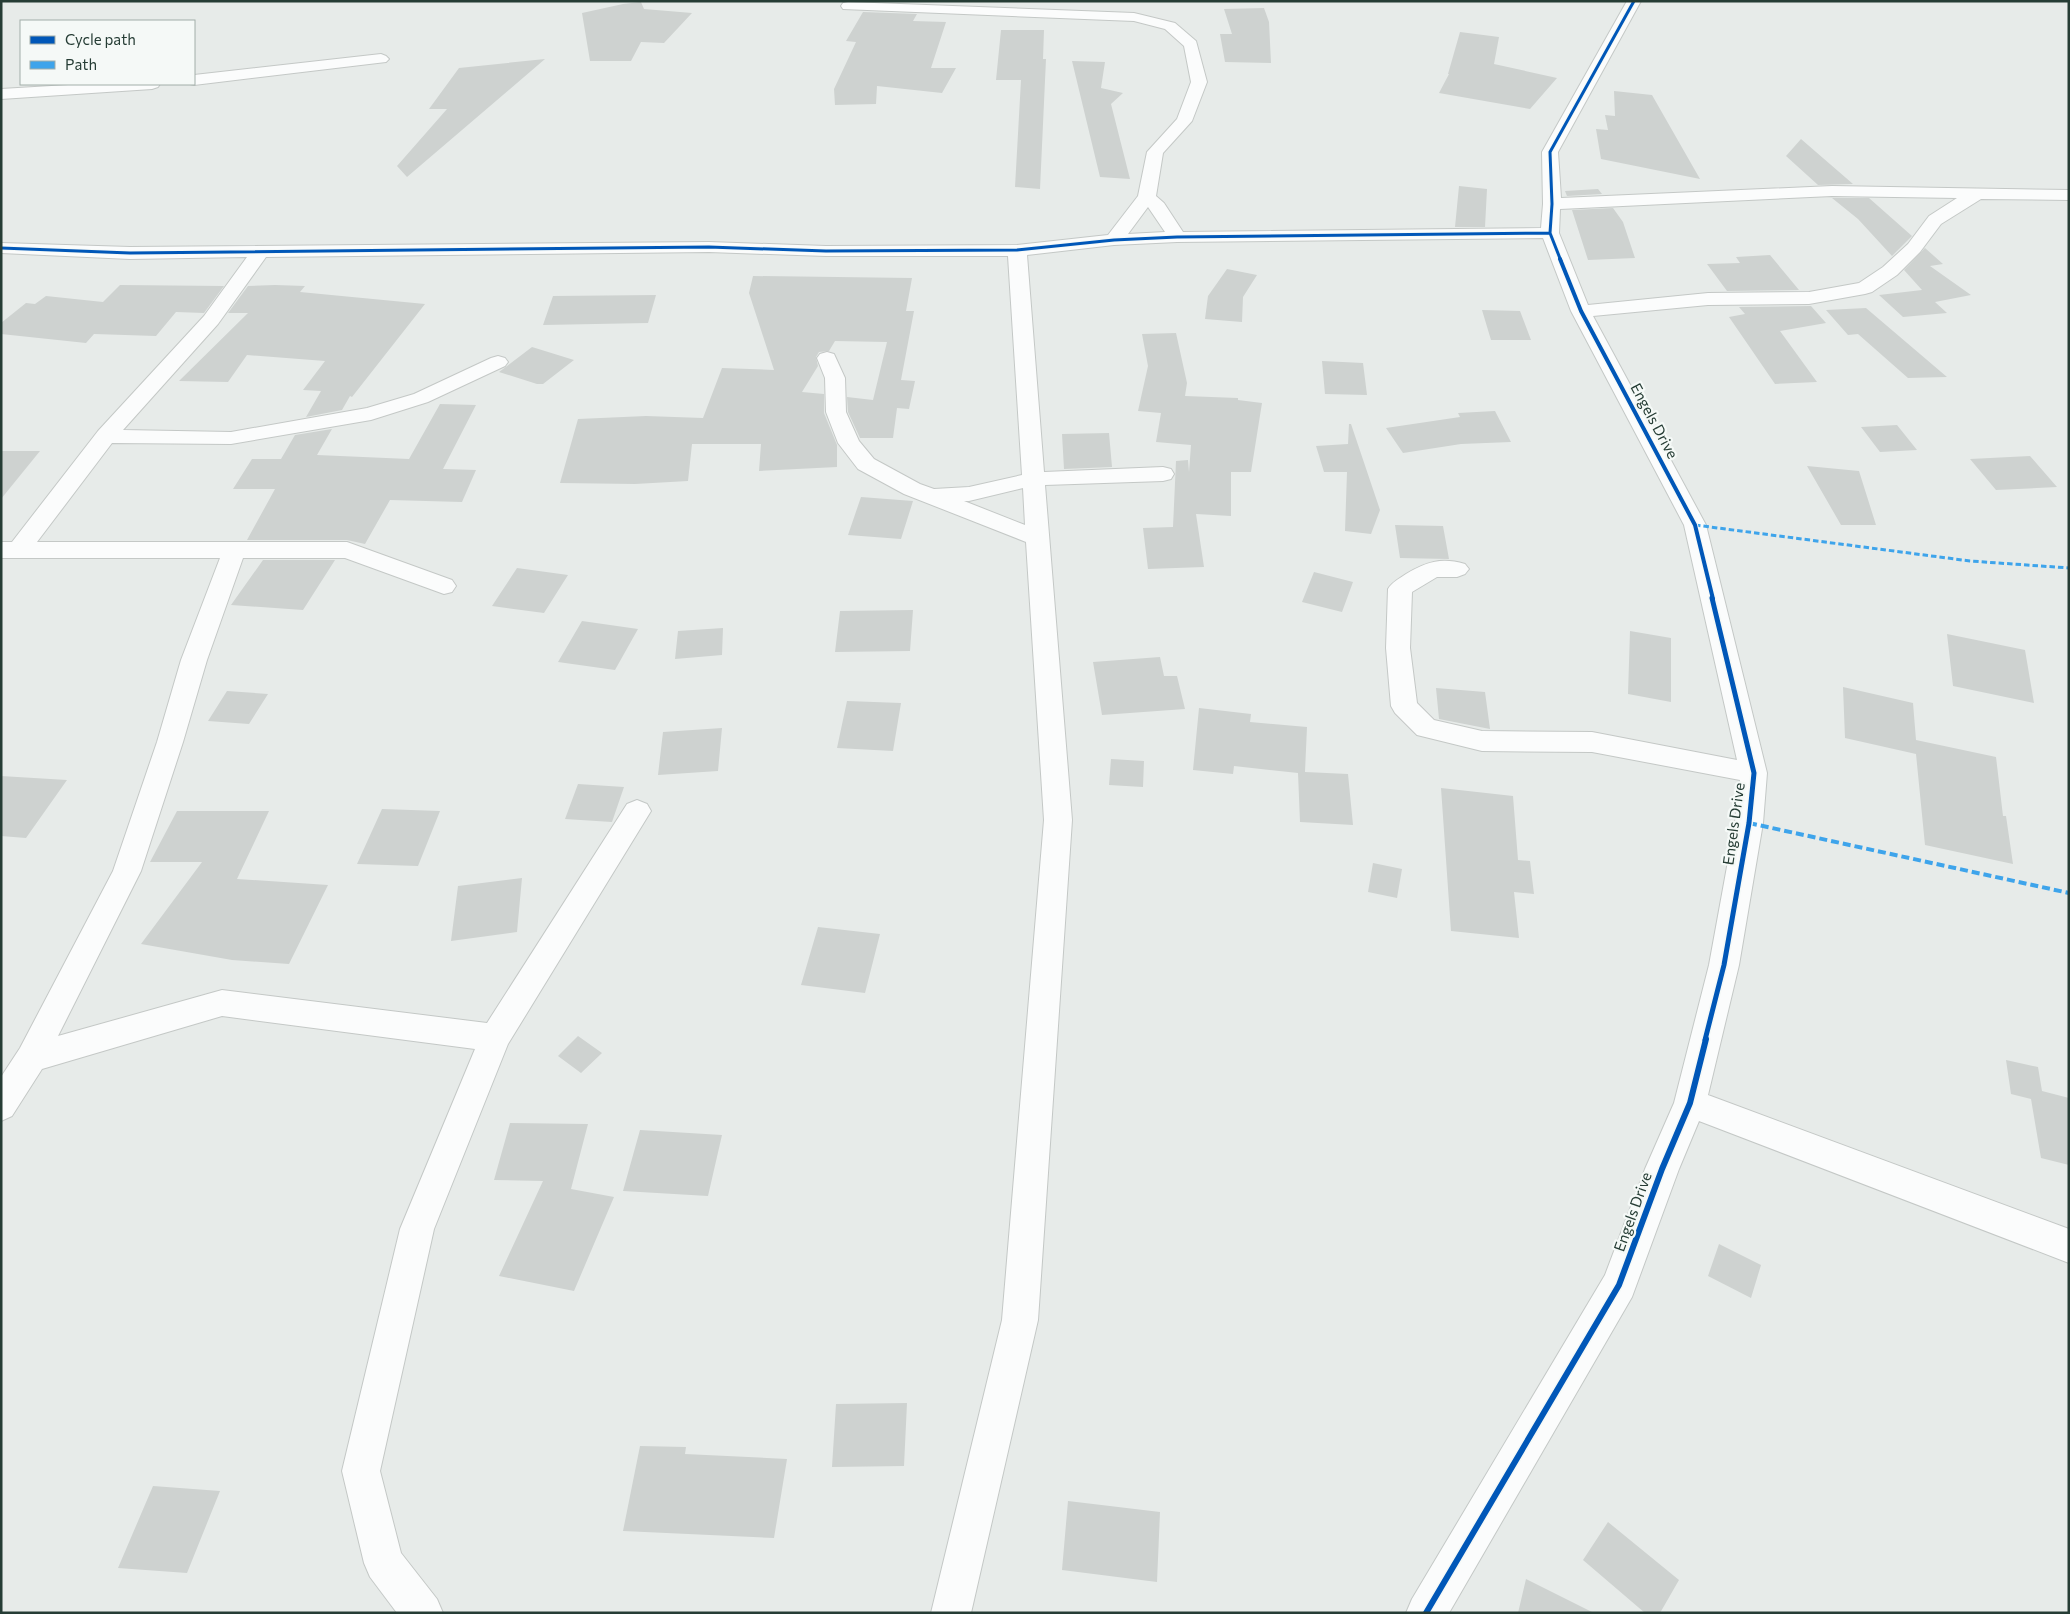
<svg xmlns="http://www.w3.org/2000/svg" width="2070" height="1614" font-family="Commissioner,sans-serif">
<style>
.building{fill:#ced2d0}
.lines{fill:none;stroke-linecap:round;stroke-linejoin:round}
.minor-casing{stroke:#c4c8c6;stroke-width:2}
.minor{fill:#fbfcfc;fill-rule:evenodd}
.quiet-far1{stroke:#3ea4eb;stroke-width:3;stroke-dasharray:5.5 3;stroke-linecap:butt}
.quiet{stroke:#3ea4eb;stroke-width:4;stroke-dasharray:8 4;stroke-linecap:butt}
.cycleway-far3-casing{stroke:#f5f9f7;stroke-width:5}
.cycleway-far2-casing{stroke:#f5f9f7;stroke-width:6}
.cycleway-far1-casing{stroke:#f5f9f7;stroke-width:8}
.cycleway-casing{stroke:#f5f9f7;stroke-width:9}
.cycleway-far3{stroke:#0057b8;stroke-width:3}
.cycleway-far2{stroke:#0057b8;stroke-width:4}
.cycleway-far1{stroke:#0057b8;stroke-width:5}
.cycleway{stroke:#0057b8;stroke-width:6}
.labels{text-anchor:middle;stroke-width:4.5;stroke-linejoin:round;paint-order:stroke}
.street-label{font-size:15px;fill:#263d35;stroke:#f5f9f7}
</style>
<rect width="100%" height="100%" fill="#e7ebe9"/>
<path class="building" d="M 641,2 L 644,9 L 692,13 L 664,43 L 641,42 L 631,61 L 590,61 L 582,13 L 623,4 Z
M 1264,8 L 1269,22 L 1271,63 L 1225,62 L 1220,34 L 1232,34 L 1224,9 Z
M 863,12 L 917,14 L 913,21 L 946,22 L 931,68 L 956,68 L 942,93 L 877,86 L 876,104 L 835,105 L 834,89 L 856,42 L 846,41 Z
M 1001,30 L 1044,30 L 1043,59 L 1046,59 L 1040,189 L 1015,187 L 1021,80 L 996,80 Z
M 1460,32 L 1499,37 L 1494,64 L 1557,78 L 1530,109 L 1439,93 L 1449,74 L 1448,74 Z
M 545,59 L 407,177 L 397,166 L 447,109 L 429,109 L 459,68 Z
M 1072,61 L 1105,62 L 1101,88 L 1123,93 L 1111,104 L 1130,179 L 1100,177 Z
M 1614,91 L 1652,95 L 1700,179 L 1601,159 L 1596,129 L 1608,130 L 1605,115 L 1615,116 Z
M 1801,139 L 1853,184 L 1818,185 L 1786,156 Z
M 1459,186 L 1487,189 L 1485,227 L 1455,227 Z
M 1598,189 L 1602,194 L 1567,196 L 1565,191 Z
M 1832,198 L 1869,198 L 1912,236 L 1892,256 L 1858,219 Z
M 1613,208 L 1623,222 L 1635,258 L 1588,260 L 1572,210 Z
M 1925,248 L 1943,264 L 1930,266 L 1971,295 L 1935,302 L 1947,313 L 1903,317 L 1879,295 L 1922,290 L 1904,270 Z
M 1770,255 L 1799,290 L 1727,291 L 1707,264 L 1740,263 L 1736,257 Z
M 1227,269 L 1257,275 L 1243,297 L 1242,322 L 1205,319 L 1208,296 Z
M 753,276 L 912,278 L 906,311 L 914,311 L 901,380 L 915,381 L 909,409 L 897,408 L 893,438 L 860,438 L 848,412 L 847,397 L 873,400 L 887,342 L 835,341 L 829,351 L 819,352 L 816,357 L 818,366 L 802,392 L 824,394 L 824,413 L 837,445 L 837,467 L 759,471 L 761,444 L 692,444 L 688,481 L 635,484 L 560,483 L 578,419 L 646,416 L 703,418 L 722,368 L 774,370 L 749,293 Z
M 120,285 L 224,286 L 204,313 L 176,312 L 156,336 L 94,334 L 86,343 L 1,334 L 1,323 L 26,303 L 35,304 L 46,296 L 103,302 Z
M 275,285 L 305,286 L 300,292 L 425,304 L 352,397 L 350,396 L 342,410 L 306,417 L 321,391 L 303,390 L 325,361 L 247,355 L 228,382 L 179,381 L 248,313 L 228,313 L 248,286 Z
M 656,295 L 648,323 L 543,325 L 553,296 Z
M 1811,306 L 1826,323 L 1780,331 L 1817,382 L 1775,384 L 1729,317 L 1745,314 L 1739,307 Z
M 1866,308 L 1947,377 L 1908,378 L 1858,334 L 1848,335 L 1826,310 Z
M 1482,310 L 1520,311 L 1531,340 L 1491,340 Z
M 1176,333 L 1187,383 L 1185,396 L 1238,398 L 1238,400 L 1262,403 L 1251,472 L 1231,472 L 1231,516 L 1196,514 L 1204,567 L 1148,569 L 1143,528 L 1173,527 L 1176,461 L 1188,460 L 1189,472 L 1191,445 L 1156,442 L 1161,413 L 1138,411 L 1148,366 L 1142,334 Z
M 532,347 L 574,360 L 543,384 L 537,384 L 499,372 Z
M 1322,361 L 1363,363 L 1367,395 L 1325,394 Z
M 440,404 L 476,405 L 443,469 L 476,470 L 462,502 L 390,500 L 365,544 L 347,540 L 247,540 L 275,489 L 233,489 L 252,459 L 281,459 L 295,435 L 332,429 L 317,455 L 409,459 Z
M 1495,411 L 1511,442 L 1461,444 L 1403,453 L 1386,428 L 1460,417 L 1458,413 Z
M 1349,424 L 1351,424 L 1380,510 L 1371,534 L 1345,531 L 1347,472 L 1324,472 L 1316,446 L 1348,444 Z
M 1897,425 L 1917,450 L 1880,452 L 1861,427 Z
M 1109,433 L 1112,467 L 1064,469 L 1062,434 Z
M 1,451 L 40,451 L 1,499 Z
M 2030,456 L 2057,487 L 1996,490 L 1970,459 Z
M 1807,466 L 1859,471 L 1876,525 L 1841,525 Z
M 861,497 L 913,501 L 901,539 L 848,535 Z
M 1395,525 L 1443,526 L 1449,559 L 1400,558 Z
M 263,560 L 335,560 L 303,610 L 231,605 Z
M 517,568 L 568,575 L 544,613 L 492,606 Z
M 1314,572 L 1353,582 L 1342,612 L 1302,602 Z
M 913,610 L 910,651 L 835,652 L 840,611 Z
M 582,621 L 638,629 L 615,670 L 558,662 Z
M 723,628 L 722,655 L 675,659 L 678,631 Z
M 1630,631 L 1671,638 L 1671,702 L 1628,694 Z
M 1947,634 L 2025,650 L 2034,703 L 1953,686 Z
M 1160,657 L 1164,676 L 1177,676 L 1185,709 L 1102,715 L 1093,662 Z
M 1843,687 L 1913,703 L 1916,740 L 1996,757 L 2003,816 L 2006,816 L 2013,864 L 1925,845 L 1916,754 L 1845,738 Z
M 1436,688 L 1485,692 L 1490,729 L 1439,719 Z
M 227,691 L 268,694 L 249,724 L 208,721 Z
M 847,701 L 901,703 L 893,751 L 837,748 Z
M 1199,708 L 1251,714 L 1250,722 L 1307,727 L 1305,772 L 1348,774 L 1353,825 L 1300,822 L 1298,773 L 1234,766 L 1233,774 L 1193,770 Z
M 722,728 L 718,771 L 658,775 L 663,732 Z
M 1111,759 L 1144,761 L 1143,787 L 1109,785 Z
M 1,776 L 67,780 L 26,838 L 1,836 Z
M 578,784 L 624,787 L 612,822 L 565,819 Z
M 1441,788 L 1513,796 L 1518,860 L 1530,861 L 1534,894 L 1514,892 L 1519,938 L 1451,931 Z
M 382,809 L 440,811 L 418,866 L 357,864 Z
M 177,811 L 269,811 L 237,879 L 328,885 L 289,964 L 232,960 L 141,944 L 202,862 L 150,862 Z
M 1373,863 L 1402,869 L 1397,898 L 1368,892 Z
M 522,878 L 517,932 L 451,941 L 458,886 Z
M 818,927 L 880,934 L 865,993 L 801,985 Z
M 578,1036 L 602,1053 L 581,1073 L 558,1056 Z
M 2006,1060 L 2038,1067 L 2042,1091 L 2069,1098 L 2069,1165 L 2041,1158 L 2031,1099 L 2011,1094 Z
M 510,1123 L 588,1124 L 571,1189 L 614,1197 L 574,1291 L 499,1276 L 543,1181 L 494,1180 Z
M 640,1130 L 722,1135 L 708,1196 L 623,1191 Z
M 1719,1244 L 1761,1265 L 1751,1298 L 1708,1276 Z
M 907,1403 L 904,1466 L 832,1467 L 836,1404 Z
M 640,1446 L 686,1447 L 685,1454 L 787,1459 L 774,1538 L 623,1531 Z
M 153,1486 L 220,1491 L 187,1573 L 118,1568 Z
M 1068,1501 L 1160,1512 L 1157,1582 L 1062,1570 Z
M 1608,1522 L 1679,1580 L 1660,1613 L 1645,1613 L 1583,1560 Z
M 1526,1579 L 1594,1613 L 1518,1613 Z"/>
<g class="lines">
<g class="minor-casing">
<path id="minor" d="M 1627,1 L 1641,1 L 1558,152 L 1561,198 L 1832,186 L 2069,190 L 2069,200 L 1981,199 L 1941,224 L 1920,252 L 1897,275 L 1872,292 L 1865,294 L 1809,304 L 1708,305 L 1593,316 L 1706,525 L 1767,773 L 1763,823 L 1739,965 L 1708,1095 L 2069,1229 L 2069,1263 L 1699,1121 L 1679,1169 L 1632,1297 L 1449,1613 L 1406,1613 L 1412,1599 L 1605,1275 L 1645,1169 L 1674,1103 L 1709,965 L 1735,823 L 1740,780 L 1592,752 L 1482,751 L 1417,735 L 1395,713 L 1391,706 L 1386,648 L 1388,589 C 1392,582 1399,579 1406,574 C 1426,562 1441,557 1465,564 L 1469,569 L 1465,574 L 1457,577 L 1437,577 L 1412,592 L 1410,648 L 1417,703 L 1434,720 L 1482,731 L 1592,732 L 1737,760 L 1684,525 L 1571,311 L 1543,238 L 1177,242 L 1114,245 L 1027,255 L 1044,472 L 1163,467 L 1171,469 L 1174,474 L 1171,479 L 1163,481 L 1045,485 L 1072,820 L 1038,1320 L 971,1613 L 931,1613 L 1002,1320 L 1044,820 L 1026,542 L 904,494 L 858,469 L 838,443 L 826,412 L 825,378 L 817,358 L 820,354 L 827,352 L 834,354 L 845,378 L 846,412 L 859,441 L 874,459 L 920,484 L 934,489 L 969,487 L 1022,475 L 1008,256 L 826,256 L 709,252 L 266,257 L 218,324 L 123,430 L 231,432 L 367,408 L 414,394 L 491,358 L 498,356 L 505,358 L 508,362 L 505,366 L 428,402 L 371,420 L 231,444 L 112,443 L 37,542 L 347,542 L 452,580 L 456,586 L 452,592 L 444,594 L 345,558 L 243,558 L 207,660 L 183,742 L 141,871 L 58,1036 L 222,990 L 487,1023 L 627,804 L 637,800 L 647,804 L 651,811 L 508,1044 L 434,1229 L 380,1471 L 401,1553 L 437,1599 L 443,1613 L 397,1613 L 370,1577 L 364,1563 L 342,1471 L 400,1229 L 475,1049 L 222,1016 L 42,1069 L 12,1116 L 1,1121 L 1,1077 L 20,1048 L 113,871 L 157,742 L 181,660 L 220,558 L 1,558 L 1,542 L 12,542 L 98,431 L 204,316 L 247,257 L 130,259 L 1,253 L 1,243 L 130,247 L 709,242 L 826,246 L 1017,245 L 1108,235 L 1138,196 L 1147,152 L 1177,119 L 1191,82 L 1184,46 L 1165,29 L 1134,21 L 843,9 L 841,6 L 843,3 L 848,2 L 1134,13 L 1175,23 L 1196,41 L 1207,82 L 1192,121 L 1163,153 L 1156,196 L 1164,203 L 1183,232 L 1541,228 L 1543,204 L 1542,152 ZM 1832,196 L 1957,198 L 1929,216 L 1908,244 L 1883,267 L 1859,283 L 1809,292 L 1708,293 L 1588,305 L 1559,233 L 1560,209 ZM 1148,207 L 1165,232 L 1128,234 ZM 1023,488 L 1025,525 L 964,501 L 969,501 Z
M 381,54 L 386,56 L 389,59 L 386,62 L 194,85 L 190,84 L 194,84 L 194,75 Z
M 85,84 L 160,84 L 158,87 L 152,89 L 1,99 L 1,89 Z"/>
</g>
<use href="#minor" class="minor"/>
<path class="quiet-far1" d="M 1695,525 L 1970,561 L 2069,568"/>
<path class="quiet" d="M 1749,823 L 2069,893"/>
<g class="cycleway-far3-casing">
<path id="cycleway-far3" d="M 1,248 L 130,253 L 709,247 L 826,251 L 1017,250 L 1114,240 L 1177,237 L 1550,233
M 1561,261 L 1550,233 L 1552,204 L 1550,152 L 1634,1"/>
</g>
<g class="cycleway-far2-casing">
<path id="cycleway-far2" d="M 1560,259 L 1581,311 L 1695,525 L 1713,599"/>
</g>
<g class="cycleway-far1-casing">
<path id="cycleway-far1" d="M 1705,1040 L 1724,965 L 1749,823 L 1754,773 L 1712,598"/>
</g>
<g class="cycleway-casing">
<path id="cycleway" d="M 1426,1613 L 1619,1285 L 1662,1169 L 1690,1103 L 1706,1039"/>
</g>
<use href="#cycleway-far3" class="cycleway-far3"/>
<use href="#cycleway-far2" class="cycleway-far2"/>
<use href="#cycleway-far1" class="cycleway-far1"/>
<use href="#cycleway" class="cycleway"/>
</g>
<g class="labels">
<g class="street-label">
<text transform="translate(1654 421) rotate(62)" y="5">Engels Drive</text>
<text transform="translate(1734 824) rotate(-82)" y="5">Engels Drive</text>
<text transform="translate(1633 1212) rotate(-70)" y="5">Engels Drive</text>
</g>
</g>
<rect width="2070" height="1614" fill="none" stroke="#263d35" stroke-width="5"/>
<rect x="20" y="20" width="175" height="65" fill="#f5f9f7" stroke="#a2aea9"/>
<rect x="30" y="36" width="25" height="8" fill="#0057b8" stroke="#a2aea9"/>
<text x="65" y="45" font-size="15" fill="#263d35">Cycle path</text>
<rect x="30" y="61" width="25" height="8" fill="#3ea4eb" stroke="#a2aea9"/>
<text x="65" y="70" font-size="15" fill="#263d35">Path</text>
</svg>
